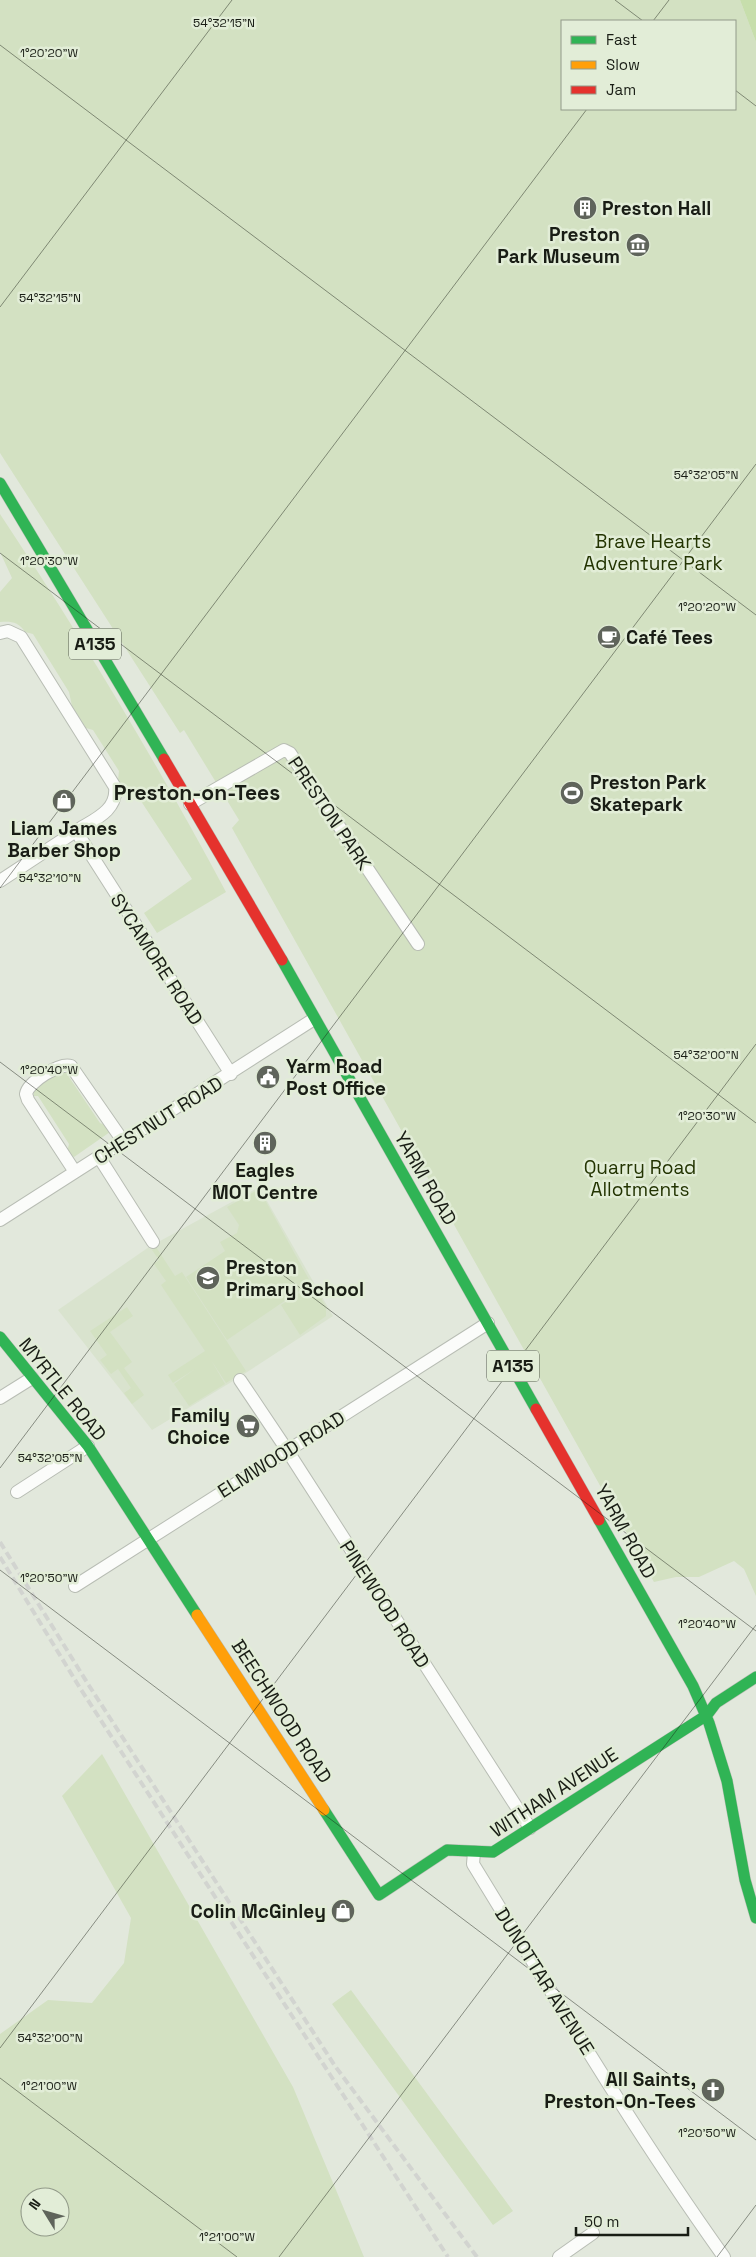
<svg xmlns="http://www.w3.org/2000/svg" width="756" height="2257" font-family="'Space Grotesk',sans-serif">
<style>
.built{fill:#d9e3ce}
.green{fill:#d3e1c2;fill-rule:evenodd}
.water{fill:#c7deac}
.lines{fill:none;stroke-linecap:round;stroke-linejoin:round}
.street-casing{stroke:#b8bdb4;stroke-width:14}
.fast-casing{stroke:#b8bdb4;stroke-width:12}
.slow-casing{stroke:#b8bdb4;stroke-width:12}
.jam-casing{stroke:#b8bdb4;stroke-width:12}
.street{stroke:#fbfcfa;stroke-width:12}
.fast{stroke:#30b455;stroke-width:11}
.slow{stroke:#ff9f0a;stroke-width:11}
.jam{stroke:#e5322d;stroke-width:11}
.rail{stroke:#d2d4d0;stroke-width:4;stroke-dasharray:8 4;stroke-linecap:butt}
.ticks{fill:none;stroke:#191d15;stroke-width:1;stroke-opacity:0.45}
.labels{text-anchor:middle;stroke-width:5;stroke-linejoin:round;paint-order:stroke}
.shield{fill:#e2edd7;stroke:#555b4f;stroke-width:1}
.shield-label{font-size:18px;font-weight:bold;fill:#191d15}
.poi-label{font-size:19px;font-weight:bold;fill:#191d15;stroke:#e2edd7;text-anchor:start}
.park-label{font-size:19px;fill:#233402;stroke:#e2edd7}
.street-label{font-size:19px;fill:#191d15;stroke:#e2edd7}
.quarter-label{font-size:21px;font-weight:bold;fill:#191d15;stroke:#e2edd7}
.ticks-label{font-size:12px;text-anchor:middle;fill:#191d15;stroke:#e2edd7;stroke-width:5;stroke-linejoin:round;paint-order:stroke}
</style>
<rect width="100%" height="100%" fill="#e2e8dc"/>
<path class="built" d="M 259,1187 L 333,1316 L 238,1378 L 152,1430 L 58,1310 L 149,1247 Z"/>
<path class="green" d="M 0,0 L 740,0 L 756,42 L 756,1596 L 744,1569 L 734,1561 L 699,1577 L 676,1577 L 654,1582 L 232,828 L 239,820 L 184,730 L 180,733 L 0,453 ZM 562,21 L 735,21 L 735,109 L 562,109 Z
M 0,514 C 81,636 157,763 226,892 L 157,933 L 144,913 L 192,879 L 137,795 L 126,793 L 125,788 L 121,787 L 118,780 L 119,771 L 93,730 L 86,728 L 72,706 L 69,692 L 33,634 L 25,632 C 19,622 11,621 0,622 L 0,592 L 12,578 L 0,552 Z
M 64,1070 L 70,1074 L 69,1077 L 100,1123 L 107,1126 L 110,1132 L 74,1157 L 67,1152 L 69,1144 L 38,1096 L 34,1096 L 34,1092 L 39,1085 Z
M 259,1189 L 311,1283 L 227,1340 L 186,1277 L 225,1251 L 220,1242 L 237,1233 L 239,1225 L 227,1207 Z
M 156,1247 L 175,1276 L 182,1272 L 246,1371 L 226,1383 L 211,1360 L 225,1384 L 189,1406 L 174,1384 L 195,1369 L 173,1383 L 168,1375 L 205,1351 L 161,1285 L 166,1281 L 154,1264 L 159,1260 L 152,1250 Z
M 313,1284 L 326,1307 L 326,1316 L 300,1335 L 281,1305 Z
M 127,1307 L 133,1316 L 110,1332 L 132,1362 L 124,1368 L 144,1395 L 132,1404 L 124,1393 L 131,1388 L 118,1369 L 111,1374 L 100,1360 L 107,1355 L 90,1331 Z
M 102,1754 L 293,2087 L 364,2257 L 0,2257 L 0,2034 L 48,2000 L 92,2003 L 124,1963 L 131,1918 L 62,1796 ZM 30,2197 L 60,2197 L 60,2227 L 30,2227 Z
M 351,1990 L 513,2211 L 493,2225 L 332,2004 Z"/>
<path class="water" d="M 740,0 L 756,0 L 756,42 Z"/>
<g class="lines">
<g class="street-casing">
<path id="street" d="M 0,633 L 8,631 L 21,637 L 115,787 C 118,811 93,820 76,831 L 231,1074
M 190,804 L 284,750 L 290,753 L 418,944
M 0,881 L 76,831
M 99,1157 L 153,1242
M 75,1172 L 28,1100 L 26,1094 C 28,1082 60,1062 71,1066 L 123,1141
M 0,1220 L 314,1019
M 240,1380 L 287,1450 L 530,1828
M 0,1398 L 32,1378
M 17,1492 L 88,1446
M 75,1586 L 488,1323
M 474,1852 L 473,1864 C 554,1996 634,2131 724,2257
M 559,2257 L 593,2233"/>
</g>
<g class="fast-casing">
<path id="fast" d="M 0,483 L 164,759
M 282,960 L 536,1409
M 0,1337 L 88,1446 L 197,1615
M 599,1520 L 693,1686 L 709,1723 L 727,1781 L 745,1880 L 756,1918
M 324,1810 L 379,1895 L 447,1850 L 493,1852 L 707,1715 L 716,1703 L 756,1677"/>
</g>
<g class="slow-casing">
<path id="slow" d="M 197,1615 L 324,1810"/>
</g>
<g class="jam-casing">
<path id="jam" d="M 164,759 L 282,960
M 536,1409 L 599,1520"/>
</g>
<use href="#street" class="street"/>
<use href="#fast" class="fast"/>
<use href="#slow" class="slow"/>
<use href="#jam" class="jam"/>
<path class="rail" d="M 0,1542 L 88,1684 L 335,2066 L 477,2257
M 0,1557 L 80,1688 L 448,2257"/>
</g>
<path class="ticks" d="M 615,0 L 643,21M 653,21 L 669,0M 0,45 L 756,615M 735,90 L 756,106M 0,307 L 232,0M 0,553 L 756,1123M 0,888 L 587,109M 0,1062 L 756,1631M 0,1468 L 756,464M 0,1570 L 756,2140M 0,2048 L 756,1044M 0,2078 L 237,2257M 279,2257 L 756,1625M 717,2257 L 756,2205"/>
<defs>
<g id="building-disc" transform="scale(1.25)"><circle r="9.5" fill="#5f645b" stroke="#e2edd7"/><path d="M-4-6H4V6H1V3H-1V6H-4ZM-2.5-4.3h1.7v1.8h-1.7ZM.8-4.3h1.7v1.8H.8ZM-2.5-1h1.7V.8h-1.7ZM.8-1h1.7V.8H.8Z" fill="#fff"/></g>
<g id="museum-disc" transform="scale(1.25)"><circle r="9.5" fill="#5f645b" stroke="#e2edd7"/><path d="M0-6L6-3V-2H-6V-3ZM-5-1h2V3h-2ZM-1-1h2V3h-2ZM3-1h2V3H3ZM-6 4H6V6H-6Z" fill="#fff"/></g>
<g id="cafe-disc" transform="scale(1.25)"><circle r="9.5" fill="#5f645b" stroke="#e2edd7"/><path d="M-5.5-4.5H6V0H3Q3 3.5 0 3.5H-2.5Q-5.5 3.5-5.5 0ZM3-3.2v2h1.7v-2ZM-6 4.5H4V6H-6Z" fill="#fff"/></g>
<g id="stadium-disc" transform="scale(1.25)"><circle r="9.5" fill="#5f645b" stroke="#e2edd7"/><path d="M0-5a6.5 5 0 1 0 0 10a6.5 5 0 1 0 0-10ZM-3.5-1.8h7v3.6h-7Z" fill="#fff"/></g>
<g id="shop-disc" transform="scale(1.25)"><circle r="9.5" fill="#5f645b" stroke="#e2edd7"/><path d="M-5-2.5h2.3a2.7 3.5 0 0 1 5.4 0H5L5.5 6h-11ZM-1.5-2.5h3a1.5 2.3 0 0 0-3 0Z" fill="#fff"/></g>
<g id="civic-disc" transform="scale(1.25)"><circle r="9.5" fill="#5f645b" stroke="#e2edd7"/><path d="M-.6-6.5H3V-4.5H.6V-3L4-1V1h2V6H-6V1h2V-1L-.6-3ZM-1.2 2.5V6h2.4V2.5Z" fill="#fff"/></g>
<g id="school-disc" transform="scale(1.25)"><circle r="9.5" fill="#5f645b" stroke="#e2edd7"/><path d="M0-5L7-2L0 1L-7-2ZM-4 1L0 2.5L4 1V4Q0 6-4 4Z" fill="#fff"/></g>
<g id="supermarket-disc" transform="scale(1.25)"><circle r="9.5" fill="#5f645b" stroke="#e2edd7"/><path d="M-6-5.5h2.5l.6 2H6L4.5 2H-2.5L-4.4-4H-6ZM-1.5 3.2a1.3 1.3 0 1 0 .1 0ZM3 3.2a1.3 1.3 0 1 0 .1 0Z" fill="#fff"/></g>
<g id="church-disc" transform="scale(1.25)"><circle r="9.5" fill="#5f645b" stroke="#e2edd7"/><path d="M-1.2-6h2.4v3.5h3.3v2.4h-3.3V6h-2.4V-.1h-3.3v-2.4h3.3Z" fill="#fff"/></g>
</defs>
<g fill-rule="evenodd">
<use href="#building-disc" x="585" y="208"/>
<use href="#museum-disc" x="638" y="245"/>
<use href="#cafe-disc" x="609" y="637"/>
<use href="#stadium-disc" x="572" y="793"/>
<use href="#shop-disc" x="64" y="801"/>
<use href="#civic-disc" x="268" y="1077"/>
<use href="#building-disc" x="265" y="1143"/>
<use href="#school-disc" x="208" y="1278"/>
<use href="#supermarket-disc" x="248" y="1426"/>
<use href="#shop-disc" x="343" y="1911"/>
<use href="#church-disc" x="713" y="2090"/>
</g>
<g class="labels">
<g class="shield">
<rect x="69" y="628.5" width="52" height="31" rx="4"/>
<rect x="487" y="1350.5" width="52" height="31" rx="4"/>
</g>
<g class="shield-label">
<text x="95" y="650">A135</text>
<text x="513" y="1372">A135</text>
</g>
<g class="poi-label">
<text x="602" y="215">Preston Hall</text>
<text x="620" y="241" text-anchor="end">Preston<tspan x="620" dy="22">Park Museum</tspan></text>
<text x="626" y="644">Café Tees</text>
<text x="590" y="789">Preston Park<tspan x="590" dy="22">Skatepark</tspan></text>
<text x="64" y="835" text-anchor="middle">Liam James<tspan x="64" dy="22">Barber Shop</tspan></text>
<text x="286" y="1073">Yarm Road<tspan x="286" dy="22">Post Office</tspan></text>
<text x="265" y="1177" text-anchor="middle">Eagles<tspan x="265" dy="22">MOT Centre</tspan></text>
<text x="226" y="1274">Preston<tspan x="226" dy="22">Primary School</tspan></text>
<text x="230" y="1422" text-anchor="end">Family<tspan x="230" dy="22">Choice</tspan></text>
<text x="326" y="1918" text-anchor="end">Colin McGinley</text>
<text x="696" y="2086" text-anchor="end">All Saints,<tspan x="696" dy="22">Preston-On-Tees</tspan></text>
</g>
<g class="park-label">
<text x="653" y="548">Brave Hearts<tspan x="653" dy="22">Adventure Park</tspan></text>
<text x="640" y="1174">Quarry Road<tspan x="640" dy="22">Allotments</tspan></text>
</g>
<g class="street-label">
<text transform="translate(330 813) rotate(56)" y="7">PRESTON PARK</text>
<text transform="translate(157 959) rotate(57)" y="7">SYCAMORE ROAD</text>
<text transform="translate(158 1120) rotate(-32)" y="7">CHESTNUT ROAD</text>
<text transform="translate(426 1178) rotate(60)" y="7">YARM ROAD</text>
<text transform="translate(63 1389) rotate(51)" y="7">MYRTLE ROAD</text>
<text transform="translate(281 1454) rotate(-32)" y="7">ELMWOOD ROAD</text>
<text transform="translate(626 1531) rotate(61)" y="7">YARM ROAD</text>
<text transform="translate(385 1604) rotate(57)" y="7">PINEWOOD ROAD</text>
<text transform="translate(282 1711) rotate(57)" y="7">BEECHWOOD ROAD</text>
<text transform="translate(554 1792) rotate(-33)" y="7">WITHAM AVENUE</text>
<text transform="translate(545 1981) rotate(58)" y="7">DUNOTTAR AVENUE</text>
</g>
<g class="quarter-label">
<text x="197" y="800">Preston-on-Tees</text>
</g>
</g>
<g class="ticks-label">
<text x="224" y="27">54°32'15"N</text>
<text x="49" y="57">1°20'20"W</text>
<text x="50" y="302">54°32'15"N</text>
<text x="706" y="479">54°32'05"N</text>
<text x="49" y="565">1°20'30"W</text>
<text x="707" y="611">1°20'20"W</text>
<text x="50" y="882">54°32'10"N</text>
<text x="706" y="1059">54°32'00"N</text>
<text x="49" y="1074">1°20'40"W</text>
<text x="707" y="1120">1°20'30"W</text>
<text x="50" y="1462">54°32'05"N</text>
<text x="49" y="1582">1°20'50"W</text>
<text x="707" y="1628">1°20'40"W</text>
<text x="50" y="2042">54°32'00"N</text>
<text x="49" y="2090">1°21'00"W</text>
<text x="707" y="2137">1°20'50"W</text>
<text x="227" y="2241">1°21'00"W</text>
</g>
<rect x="561" y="20" width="175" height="90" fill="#e2edd7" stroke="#929a89"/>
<rect x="571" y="36" width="25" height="8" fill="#30b455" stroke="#929a89"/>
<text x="606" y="45" font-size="15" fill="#191d15">Fast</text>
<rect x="571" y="61" width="25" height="8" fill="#ff9f0a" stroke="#929a89"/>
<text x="606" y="70" font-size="15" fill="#191d15">Slow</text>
<rect x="571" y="86" width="25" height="8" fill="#e5322d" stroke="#929a89"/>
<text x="606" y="95" font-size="15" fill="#191d15">Jam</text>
<g transform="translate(45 2212) rotate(307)"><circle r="24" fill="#e2edd7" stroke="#929a89"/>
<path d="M0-4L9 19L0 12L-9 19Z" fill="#5f645b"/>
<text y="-8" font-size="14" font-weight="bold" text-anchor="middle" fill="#191d15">N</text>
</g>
<path d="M576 2227v8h112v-8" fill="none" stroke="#191d15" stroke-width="2.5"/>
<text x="584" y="2227" font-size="15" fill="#191d15" stroke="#e2edd7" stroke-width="4" paint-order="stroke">50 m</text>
</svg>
